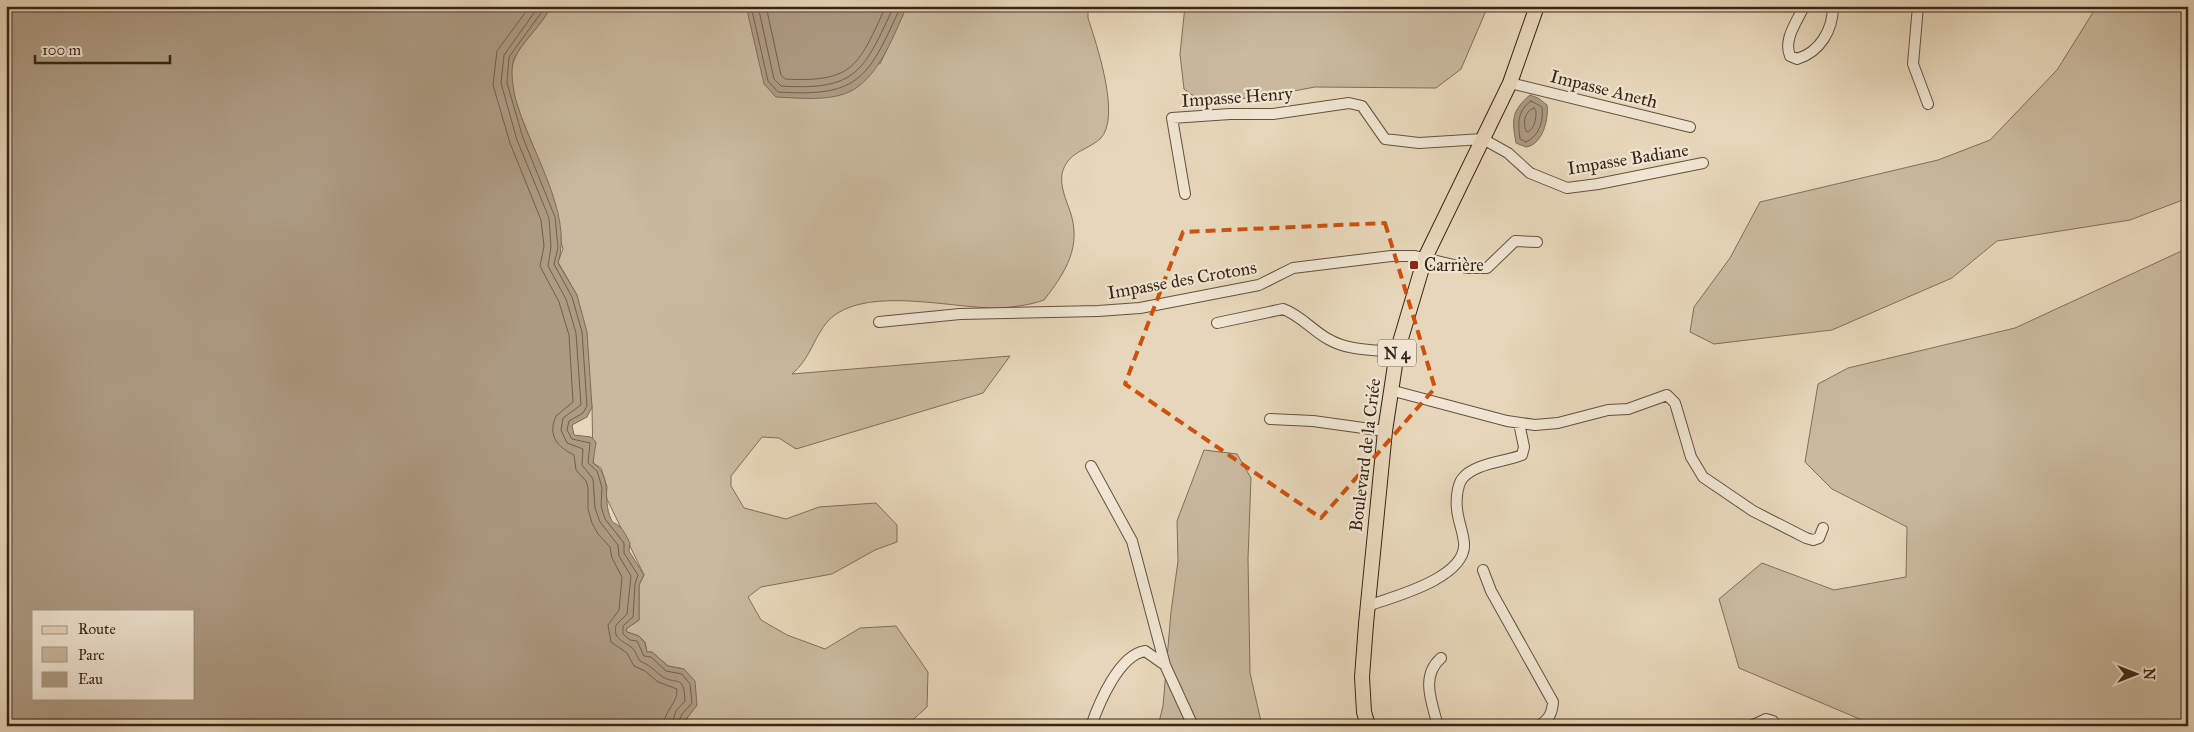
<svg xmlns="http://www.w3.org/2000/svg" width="2194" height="732" font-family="'IM FELL Great Primer',serif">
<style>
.green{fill:#c9b99e;stroke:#806e5a}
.water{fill:#ac9a82;stroke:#7e6b57;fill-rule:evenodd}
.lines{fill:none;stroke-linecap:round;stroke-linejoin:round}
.shore{stroke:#725f4c;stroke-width:1}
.minor-casing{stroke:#64513f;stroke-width:12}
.major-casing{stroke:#382416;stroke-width:16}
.minor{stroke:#efe5d2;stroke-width:10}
.major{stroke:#e7d7ba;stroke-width:14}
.marked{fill:none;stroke:#ce510e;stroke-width:4;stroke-dasharray:10 6;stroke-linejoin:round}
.poi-dot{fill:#8f2418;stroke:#efe5d2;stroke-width:2}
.labels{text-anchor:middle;stroke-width:4.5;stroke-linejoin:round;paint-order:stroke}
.shield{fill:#efe5d2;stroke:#6f5e4e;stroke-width:1}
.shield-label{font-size:16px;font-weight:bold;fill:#382416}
.street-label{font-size:18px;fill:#382416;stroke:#efe5d2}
.poi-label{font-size:18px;fill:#382416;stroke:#efe5d2;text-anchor:start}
</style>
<rect width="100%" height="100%" fill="#e7d7ba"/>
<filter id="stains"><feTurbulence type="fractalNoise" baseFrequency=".004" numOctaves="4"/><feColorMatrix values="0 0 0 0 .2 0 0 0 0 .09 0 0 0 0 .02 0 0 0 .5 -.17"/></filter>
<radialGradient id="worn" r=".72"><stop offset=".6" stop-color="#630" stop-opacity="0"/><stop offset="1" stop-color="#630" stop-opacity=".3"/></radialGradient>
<path class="green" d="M 551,6 L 746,6 L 748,13 L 880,64 L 907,6 L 1088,6 L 1088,18 C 1096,43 1122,118 1100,139 C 1086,151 1067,152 1062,174 C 1060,186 1066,200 1070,211 C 1082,246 1066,272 1044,300 C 1030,305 1015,307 999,308 C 953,309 863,284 828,321 C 813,338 811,358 792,374 L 1010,356 L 983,393 L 796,449 L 779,438 L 762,437 L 731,476 L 731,486 L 744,508 L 786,519 L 819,507 L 876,503 L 897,525 L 897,542 L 875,550 L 832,574 L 761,587 L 748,597 L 761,620 L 787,635 L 825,649 L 860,628 L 896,626 L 928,672 L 927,707 L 906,726 L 681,726 L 697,705 L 684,669 L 668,666 L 652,652 L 647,652 L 645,642 L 639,636 L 627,632 L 626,629 L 639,620 L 639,585 L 644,575 L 606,497 L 607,487 L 601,468 L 593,463 L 592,407 L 577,295 L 558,262 L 563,249 C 555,220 547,191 539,163 C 531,135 503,89 514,60 C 520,43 542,25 551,6 Z
M 1185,6 L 1488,6 L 1461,69 L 1436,88 L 1315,87 L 1257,98 L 1198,99 L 1184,89 L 1180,54 Z
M 2097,6 L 2188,6 L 2188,198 L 2130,220 L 1997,241 L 1952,278 L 1832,330 L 1714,344 L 1690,332 L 1694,307 L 1730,258 L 1760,202 L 1938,160 L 1990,140 L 2057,70 Z
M 2188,248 L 2188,726 L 1876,726 L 1739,668 L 1719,599 L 1762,563 L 1834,590 L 1906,577 L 1907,527 L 1832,489 L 1805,462 L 1818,384 L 1848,368 L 2015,328 Z
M 1204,450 L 1237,454 L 1251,478 L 1248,559 L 1250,673 L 1262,726 L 1158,726 L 1163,706 L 1171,612 L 1178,561 L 1177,521 Z"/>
<path class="water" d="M 6,6 L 551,6 C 542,26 523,40 514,59 C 510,70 513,86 515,97 C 528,147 574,213 558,263 L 577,295 L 587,332 L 592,407 L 587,417 L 572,425 L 574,435 L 591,437 L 596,442 L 593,463 C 613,476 602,500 611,519 C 613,524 616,523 619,526 C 624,530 627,538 630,543 L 629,551 L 644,575 L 639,585 L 639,620 L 626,629 L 627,632 L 639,636 L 645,643 L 647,652 L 652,652 L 668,666 L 684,669 L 695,681 L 697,705 L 681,726 L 6,726 ZM 34,611 L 194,611 L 194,698 L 34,698 Z
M 746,6 L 907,6 C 894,34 881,73 853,90 C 832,102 799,98 776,97 L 764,84 Z
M 1530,95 L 1538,98 L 1547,105 C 1549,120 1542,145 1526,147 L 1516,143 C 1512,120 1511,111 1530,95 Z"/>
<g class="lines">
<path class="shore" d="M 530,6 L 497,51 L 493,85 L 510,143 L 541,220 L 544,246 L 540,266 L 559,302 L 569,335 L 573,402 L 556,416 C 547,436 558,447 574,455 L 576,470 L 586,481 L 588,488 L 588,509 L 592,523 L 598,534 L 610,547 L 612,558 L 622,577 L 619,610 L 608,625 L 611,642 L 627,653 L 634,666 L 645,671 L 658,682 L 677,689 C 678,703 664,711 663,726
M 539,6 L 504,55 L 501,83 L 517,140 L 549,218 L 551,247 L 548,266 L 566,299 L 576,333 L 581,405 L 563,418 L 561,430 L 567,443 L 583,449 L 582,465 L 593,479 L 595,508 L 600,522 L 618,545 L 619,556 L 631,576 L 627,614 L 616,625 C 613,639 622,640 631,647 C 635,649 637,657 640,661 C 649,665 653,669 660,675 C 676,687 684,672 685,701 L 676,711 L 671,726
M 546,6 L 509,57 L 507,83 L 523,138 L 555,217 L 558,248 L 554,264 L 572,297 L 582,332 L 587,406 L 583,413 L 569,421 L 567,430 L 572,439 L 590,443 L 588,463 L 597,471 L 599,477 L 602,488 L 601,506 L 605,519 L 624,543 L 624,553 L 638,575 L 635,584 L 633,617 L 623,626 L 623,634 L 630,640 L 637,641 L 644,656 L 651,657 L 666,671 L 682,674 L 690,684 L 692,703 L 682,714 L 677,726
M 751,6 L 768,81 L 778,92 C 862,98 869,75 901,6
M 758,6 L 774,79 L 781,86 C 858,91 864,70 894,6
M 766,6 L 781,75 L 785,79 C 855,83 859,64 886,6
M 1531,101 L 1542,107 C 1544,121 1539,136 1526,142 L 1520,139 C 1518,123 1517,111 1531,101 Z
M 1534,108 L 1536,111 C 1536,119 1535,129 1527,132 C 1522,125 1524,111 1534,108 Z"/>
<g class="minor-casing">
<path id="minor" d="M 1804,6 C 1797,22 1783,39 1790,56 L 1797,59 C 1820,52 1833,30 1833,6
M 1918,6 L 1913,64 L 1928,104
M 1510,83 L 1690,127
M 1185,194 L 1172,118 L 1230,114 L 1273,114 L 1349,103 L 1362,106 L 1385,139 L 1419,143 L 1483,139 L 1508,153 L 1530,173 L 1567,188 L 1598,184 L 1703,163
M 879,322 L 960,314 L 1098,311 L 1140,308 L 1259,285 L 1293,268 L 1391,256 L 1415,256 L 1467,268 L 1487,268 L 1515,241 L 1537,242
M 1217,323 L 1283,309 C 1300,315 1312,330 1328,339 C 1348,351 1375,350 1397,352
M 1390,390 L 1507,421 L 1535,425 L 1558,423 L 1608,410 L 1628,409 L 1667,395 L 1675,403 L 1691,457 L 1703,477 L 1753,511 L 1806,538 L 1813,540 L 1819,538 L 1823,528
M 1270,419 L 1313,421 L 1385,431
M 1091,466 L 1132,541 L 1165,665
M 1483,570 L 1491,591 L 1553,702 C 1552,714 1549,719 1539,726
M 1367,606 C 1393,597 1467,578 1464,543 C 1463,531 1458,521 1457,509 C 1456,501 1457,486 1462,479 C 1474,463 1505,462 1522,455 L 1524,447 L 1519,423
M 1091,726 C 1099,703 1119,655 1145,651 L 1165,665 L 1193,726
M 1438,726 C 1432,703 1420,676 1441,658
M 1751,726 L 1766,719 L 1773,721 L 1775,726"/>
</g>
<g class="major-casing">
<path id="major" d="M 1368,726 L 1364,712 L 1362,677 L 1366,624 L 1385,431 L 1397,352 L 1425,258 L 1510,83 L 1537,6"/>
</g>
<use href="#minor" class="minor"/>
<use href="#major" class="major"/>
</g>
<path class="marked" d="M 1385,223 L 1435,388 L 1321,518 L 1125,384 L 1183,232 Z"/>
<rect class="poi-dot" x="1409" y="260" width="10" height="10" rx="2.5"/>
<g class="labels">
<rect class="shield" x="1378" y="339.5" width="38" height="27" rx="4"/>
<g class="shield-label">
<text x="1397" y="359">N 4</text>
</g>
<g class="street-label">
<text transform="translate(1604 89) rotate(14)" y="6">Impasse Aneth</text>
<text transform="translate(1237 97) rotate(-4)" y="6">Impasse Henry</text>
<text transform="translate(1628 159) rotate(-9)" y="6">Impasse Badiane</text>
<text transform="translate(1182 280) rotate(-10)" y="6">Impasse des Crotons</text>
<text transform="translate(1365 455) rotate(-83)" y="6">Boulevard de la Criée</text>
</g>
<g class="poi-label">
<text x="1424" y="271">Carrière</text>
</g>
</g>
<rect width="2194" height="732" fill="none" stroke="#e7d7ba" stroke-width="25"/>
<rect x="8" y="8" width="2179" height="717" fill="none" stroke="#382416" stroke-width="2.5"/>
<rect x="12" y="12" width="2169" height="707" fill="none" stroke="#382416"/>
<rect x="32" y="610" width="162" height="90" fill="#efe5d2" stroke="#a69887"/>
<rect x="42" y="626" width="25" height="8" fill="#e7d7ba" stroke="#a69887"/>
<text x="78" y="634" font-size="15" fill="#382416">Route</text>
<rect x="42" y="647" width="25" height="15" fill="#c9b99e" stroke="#a69887"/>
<text x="78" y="660" font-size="15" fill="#382416">Parc</text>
<rect x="42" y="672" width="25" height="15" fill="#ac9a82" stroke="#a69887"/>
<text x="78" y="684" font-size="15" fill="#382416">Eau</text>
<g transform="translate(2136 674) rotate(90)" stroke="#efe5d2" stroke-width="4" paint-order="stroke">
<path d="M0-4L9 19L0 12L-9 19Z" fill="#382416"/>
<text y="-8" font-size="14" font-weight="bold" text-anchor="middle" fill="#382416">N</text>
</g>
<path d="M35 55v8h135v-8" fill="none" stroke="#382416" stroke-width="2.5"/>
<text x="42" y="55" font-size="15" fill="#382416" stroke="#efe5d2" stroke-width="4" paint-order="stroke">100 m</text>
<rect width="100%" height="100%" filter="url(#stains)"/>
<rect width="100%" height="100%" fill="url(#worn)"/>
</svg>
